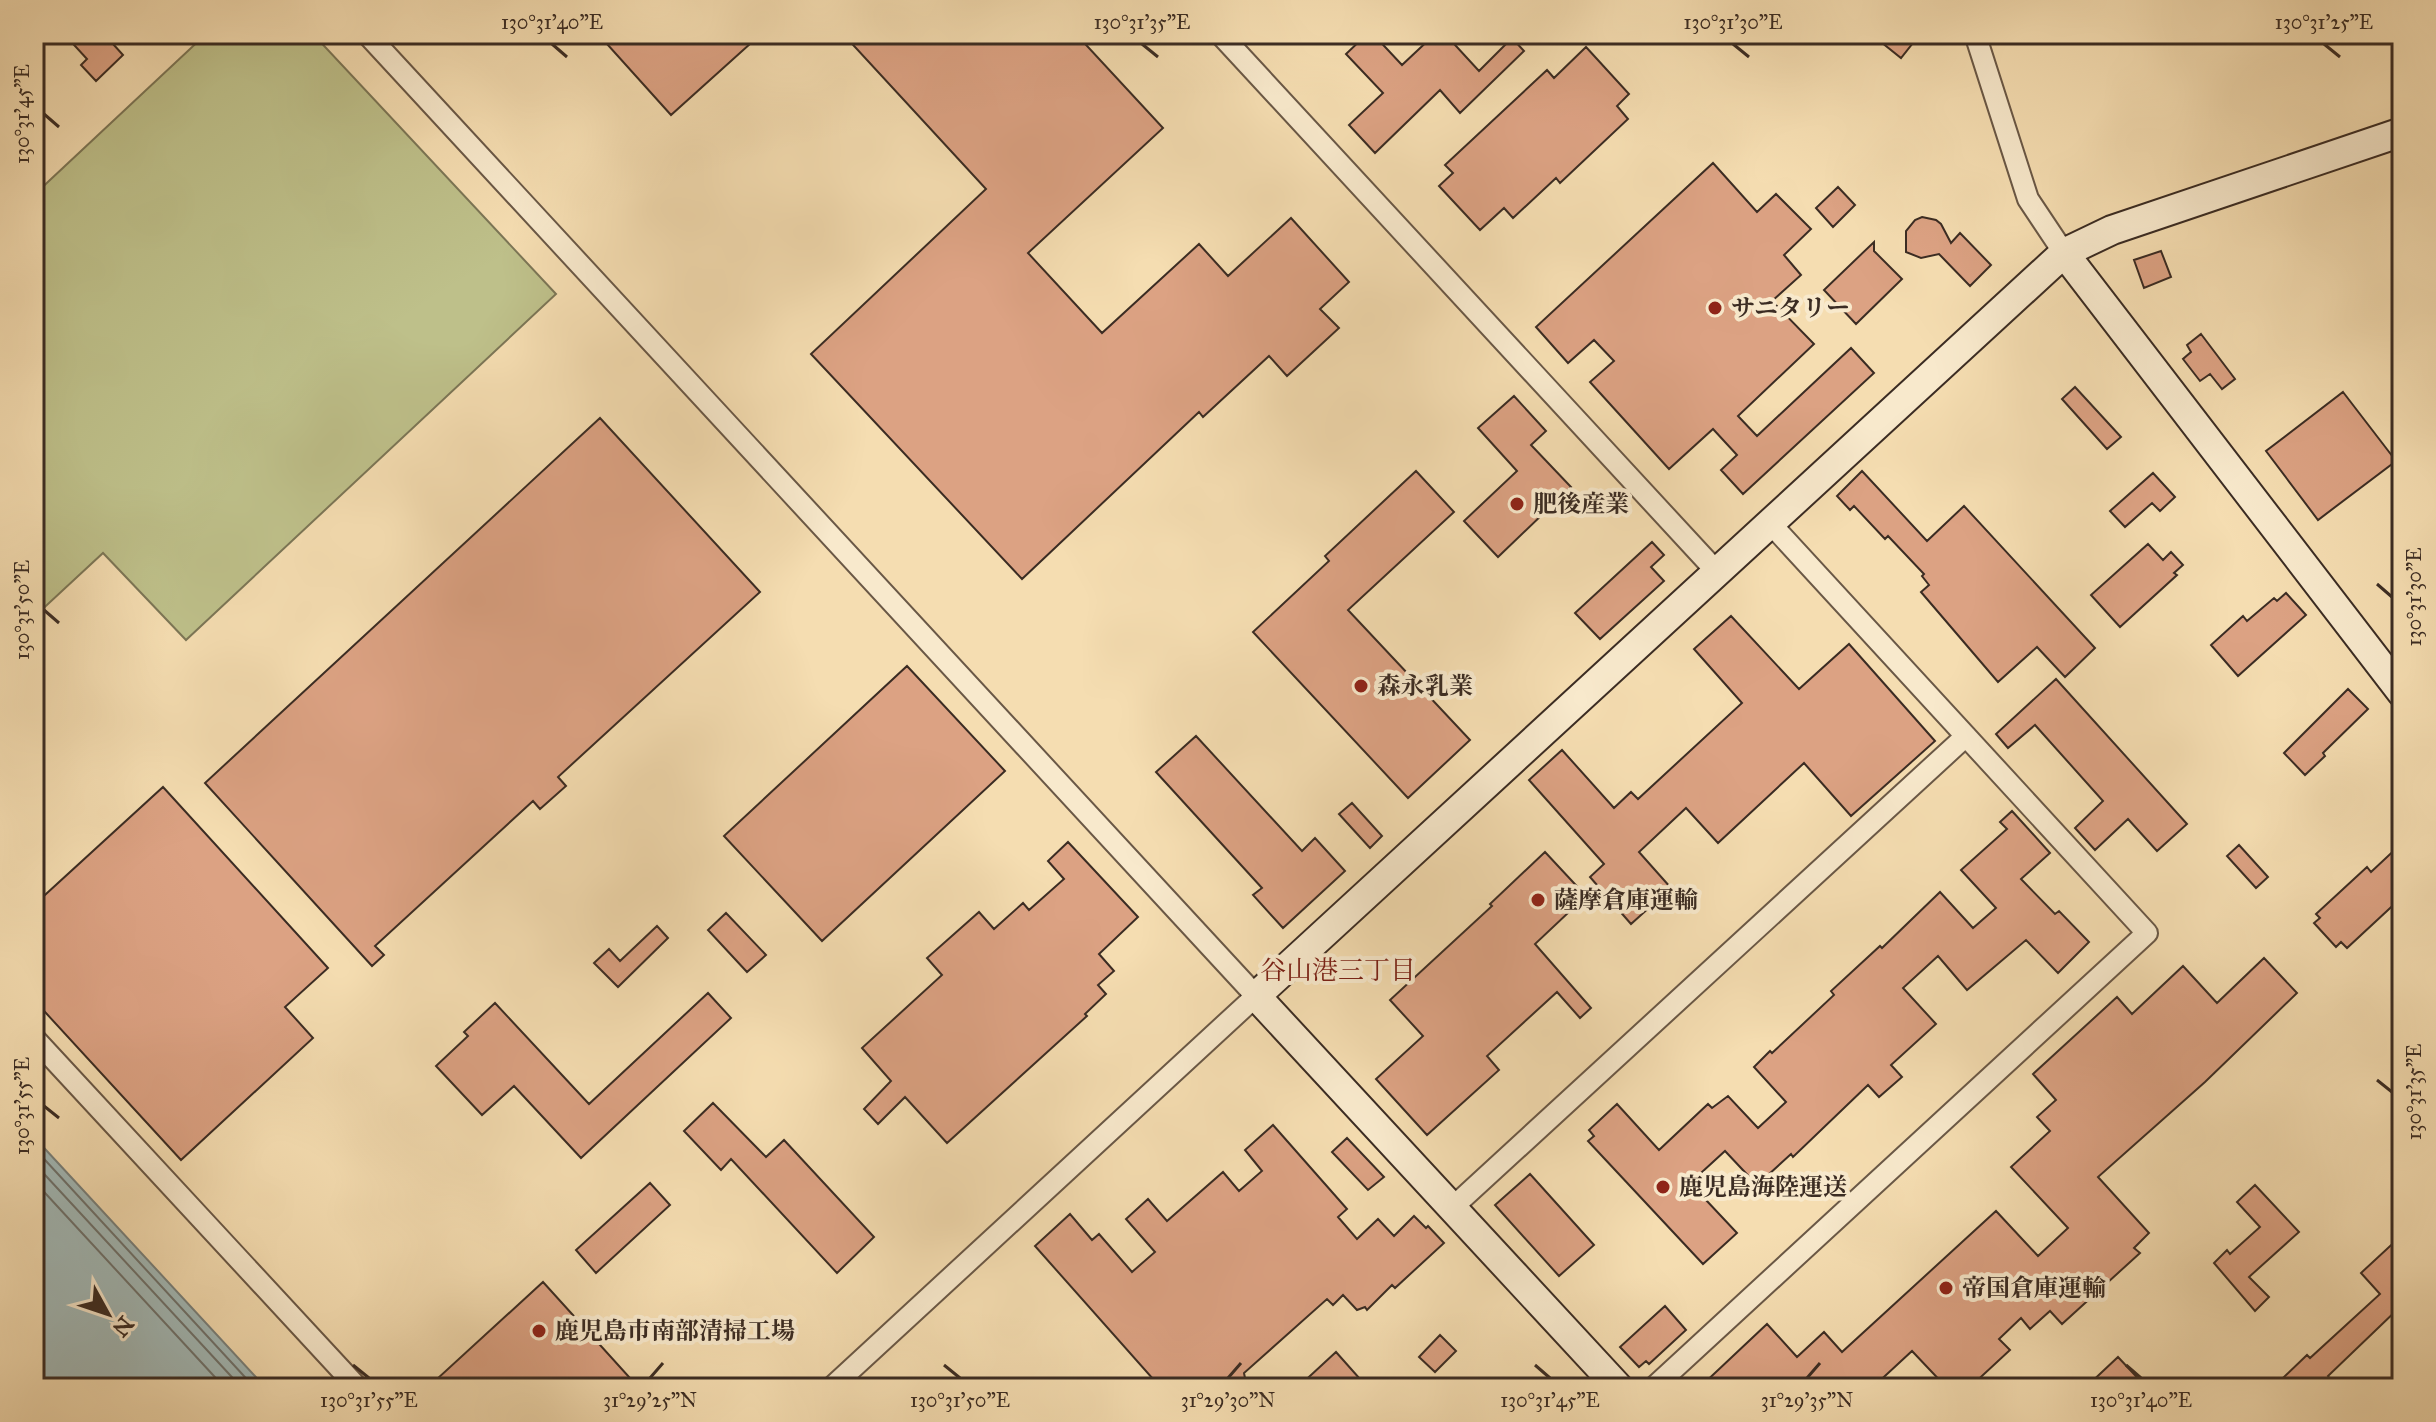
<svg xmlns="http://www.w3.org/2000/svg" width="2436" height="1422" font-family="'IM FELL Great Primer','Noto Serif JP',serif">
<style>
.green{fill:#bec08a;stroke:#7c7656;stroke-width:2}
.water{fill:#a2b9b7;stroke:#79817c;stroke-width:2}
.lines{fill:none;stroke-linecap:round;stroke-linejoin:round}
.shore{stroke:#6e726d;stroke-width:2}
.building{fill:#dca283;stroke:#3b2c23;stroke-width:2}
.street-casing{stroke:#6a5846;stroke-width:24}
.secondary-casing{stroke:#3b2c23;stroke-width:32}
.street{stroke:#f8e9cc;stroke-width:20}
.secondary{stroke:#f8e9cc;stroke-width:28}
.ticks{fill:none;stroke:#3b2c23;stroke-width:3}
.poi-dot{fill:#8f2418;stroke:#f8e9cc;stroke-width:3}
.labels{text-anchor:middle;stroke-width:8;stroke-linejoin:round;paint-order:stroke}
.poi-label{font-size:24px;font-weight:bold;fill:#3b2c23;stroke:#f8e9cc;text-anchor:start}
.neighbourhood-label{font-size:26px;fill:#7a1f14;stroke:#f8e9cc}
.neatline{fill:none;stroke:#3b2c23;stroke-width:3}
.ticks-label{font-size:20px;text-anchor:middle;fill:#3b2c23}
</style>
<rect width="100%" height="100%" fill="#f5ddb1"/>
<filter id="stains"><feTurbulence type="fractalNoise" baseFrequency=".0025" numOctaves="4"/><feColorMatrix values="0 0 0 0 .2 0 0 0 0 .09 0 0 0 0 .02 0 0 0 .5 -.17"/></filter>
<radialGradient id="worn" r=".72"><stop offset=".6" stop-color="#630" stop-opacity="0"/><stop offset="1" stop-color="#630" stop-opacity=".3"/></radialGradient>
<path class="green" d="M 206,34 L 313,34 L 556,294 L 186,640 L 103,553 L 34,617 L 34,195 Z"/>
<path class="water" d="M 34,1137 L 266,1388 L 34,1388 Z"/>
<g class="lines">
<path class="shore" d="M 34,1148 L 255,1388
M 34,1163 L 242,1388
M 34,1181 L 225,1388"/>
</g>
<path class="building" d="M 64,34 L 104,34 L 123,55 L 96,81 L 81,65 L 87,59 Z
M 598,34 L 761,34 L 671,115 Z
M 843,34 L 1076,34 L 1163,128 L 1028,253 L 1102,333 L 1199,244 L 1228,276 L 1291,218 L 1349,282 L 1320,309 L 1339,328 L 1287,376 L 1269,356 L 1203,417 L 1199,412 L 1022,579 L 811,354 L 986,189 Z
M 1367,34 L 1373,34 L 1402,65 L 1435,34 L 1445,34 L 1479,71 L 1512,38 L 1524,51 L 1460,113 L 1440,90 L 1375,153 L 1349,125 L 1383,93 L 1346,54 Z
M 1871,34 L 1920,34 L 1901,58 Z
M 1586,47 L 1629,94 L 1617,106 L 1628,119 L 1560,183 L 1556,178 L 1513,218 L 1504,208 L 1480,230 L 1439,186 L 1453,173 L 1445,165 L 1547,70 L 1554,78 Z
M 1713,163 L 1757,212 L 1776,194 L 1811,229 L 1784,255 L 1801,275 L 1772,301 L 1814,344 L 1738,416 L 1757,436 L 1851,348 L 1874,373 L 1743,494 L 1721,470 L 1737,455 L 1713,429 L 1669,469 L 1590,382 L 1614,361 L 1594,340 L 1568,363 L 1536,327 Z
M 1838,187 L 1855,205 L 1833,227 L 1816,208 Z
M 1922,217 L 1936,220 L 1941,224 L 1951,243 L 1960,233 L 1991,265 L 1970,286 L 1939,254 L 1921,258 L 1906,252 L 1906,231 L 1915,220 Z
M 1874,242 L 1874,251 L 1902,279 L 1856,324 L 1824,290 Z
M 2161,251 L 2171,277 L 2144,288 L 2134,260 Z
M 2201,334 L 2235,379 L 2222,389 L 2210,374 L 2200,381 L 2183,359 L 2191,352 L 2187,345 Z
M 2075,387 L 2121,437 L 2107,449 L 2062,399 Z
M 2343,392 L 2396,461 L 2318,520 L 2266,451 Z
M 1514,396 L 1546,431 L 1531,445 L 1571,487 L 1498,557 L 1464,521 L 1517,471 L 1478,428 Z
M 600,418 L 760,592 L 558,777 L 566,786 L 540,809 L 533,801 L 375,946 L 384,955 L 372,966 L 205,783 Z
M 1416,471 L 1454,512 L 1348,610 L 1470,740 L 1408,798 L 1253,632 L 1329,561 L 1325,556 Z
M 1862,471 L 1927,541 L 1964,506 L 2095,648 L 2065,677 L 2037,647 L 1998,682 L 1921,592 L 1929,585 L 1922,576 L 1924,574 L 1888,536 L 1885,539 L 1854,506 L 1850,510 L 1837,496 Z
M 2153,473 L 2175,497 L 2160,511 L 2152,503 L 2125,527 L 2110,511 Z
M 1652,542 L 1664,555 L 1651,567 L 1664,581 L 1600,639 L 1575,613 Z
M 2148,544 L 2163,560 L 2171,552 L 2183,565 L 2174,573 L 2177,575 L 2120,627 L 2091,595 Z
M 2286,593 L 2306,615 L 2238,676 L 2211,645 L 2243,616 L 2247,621 L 2274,598 L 2277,601 Z
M 1731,616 L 1799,689 L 1849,644 L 1935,741 L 1851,816 L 1804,763 L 1718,843 L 1686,808 L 1639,852 L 1671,888 L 1631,924 L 1590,877 L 1604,864 L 1529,780 L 1562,750 L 1614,808 L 1631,792 L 1638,799 L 1742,703 L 1694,649 Z
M 907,666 L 1005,771 L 822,941 L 724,836 Z
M 2056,679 L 2187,824 L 2157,851 L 2128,819 L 2095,850 L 2075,828 L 2103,801 L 2035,725 L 2008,748 L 1996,734 Z
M 2348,689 L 2368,709 L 2323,753 L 2325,756 L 2305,775 L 2284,753 Z
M 1196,736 L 1302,851 L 1315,838 L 1345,871 L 1283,928 L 1253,895 L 1262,888 L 1156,772 Z
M 163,787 L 328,968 L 285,1007 L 313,1038 L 181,1160 L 34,1000 L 34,905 Z
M 1352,803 L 1382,836 L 1370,848 L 1339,814 Z
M 2012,811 L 2050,853 L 2021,879 L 2055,914 L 2059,911 L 2089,942 L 2058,973 L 2026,940 L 1967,990 L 1938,956 L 1903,988 L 1936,1024 L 1891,1065 L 1902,1077 L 1879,1097 L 1868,1085 L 1793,1157 L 1791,1154 L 1757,1185 L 1725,1151 L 1690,1183 L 1737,1233 L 1703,1264 L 1588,1141 L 1594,1136 L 1589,1130 L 1617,1104 L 1659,1150 L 1708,1104 L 1712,1108 L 1728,1096 L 1758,1128 L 1786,1102 L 1754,1067 L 1770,1051 L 1772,1053 L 1834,995 L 1831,991 L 1880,946 L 1882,948 L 1940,892 L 1973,928 L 1996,908 L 1961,870 L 2007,829 L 2000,822 Z
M 1068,842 L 1138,917 L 1099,954 L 1114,971 L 1098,985 L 1106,994 L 1085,1014 L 1087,1016 L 947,1143 L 905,1097 L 878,1124 L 864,1109 L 891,1081 L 862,1048 L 942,975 L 927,958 L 979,912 L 994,929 L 1023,903 L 1029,910 L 1064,879 L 1048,861 Z
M 2402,843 L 2402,897 L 2347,948 L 2341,942 L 2336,947 L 2314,923 L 2320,918 L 2316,914 L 2367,867 L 2371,872 Z
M 2239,845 L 2268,877 L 2256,888 L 2227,856 Z
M 1545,852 L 1586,896 L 1535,944 L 1591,1008 L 1580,1018 L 1557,992 L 1487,1056 L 1499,1070 L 1427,1135 L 1376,1079 L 1423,1036 L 1390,1000 L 1492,906 L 1490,904 Z
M 726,913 L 766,955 L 747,972 L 708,930 Z
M 657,926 L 668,938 L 618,987 L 594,963 L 609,949 L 620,961 Z
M 2264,958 L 2297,993 L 2205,1082 L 2098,1177 L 2149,1233 L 2134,1248 L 2140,1253 L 2062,1324 L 2050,1311 L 2030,1329 L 2021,1318 L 1999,1339 L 2010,1350 L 1969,1388 L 1947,1388 L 1912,1351 L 1872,1388 L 1699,1388 L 1767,1324 L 1797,1357 L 1824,1332 L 1842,1352 L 1996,1211 L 2038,1256 L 2068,1228 L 2011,1167 L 2050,1131 L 2037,1117 L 2056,1100 L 2033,1074 L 2117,997 L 2132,1014 L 2183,966 L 2217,1003 Z
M 708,993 L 731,1018 L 581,1158 L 514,1086 L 482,1115 L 436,1066 L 468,1036 L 464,1032 L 495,1003 L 589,1104 Z
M 713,1103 L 766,1157 L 784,1140 L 874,1237 L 837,1273 L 731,1159 L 721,1170 L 684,1131 Z
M 1273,1125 L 1347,1209 L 1338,1217 L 1357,1239 L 1378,1219 L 1394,1236 L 1414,1216 L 1426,1228 L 1428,1226 L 1444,1243 L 1395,1288 L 1392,1285 L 1367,1310 L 1365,1307 L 1357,1310 L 1343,1295 L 1333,1305 L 1327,1299 L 1244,1373 L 1247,1388 L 1161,1388 L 1035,1246 L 1070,1214 L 1092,1240 L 1099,1234 L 1132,1272 L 1155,1252 L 1126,1219 L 1148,1199 L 1167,1221 L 1223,1172 L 1239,1191 L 1262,1171 L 1245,1150 Z
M 1347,1138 L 1384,1177 L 1368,1190 L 1332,1152 Z
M 1530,1174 L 1594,1245 L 1559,1276 L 1495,1205 Z
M 650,1183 L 670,1205 L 596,1273 L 576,1250 Z
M 2255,1185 L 2299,1232 L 2249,1277 L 2269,1297 L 2255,1311 L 2214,1263 L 2227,1250 L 2230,1254 L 2260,1227 L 2237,1202 Z
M 2402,1235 L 2402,1305 L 2328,1376 L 2331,1379 L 2322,1388 L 2295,1388 L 2284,1377 L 2307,1355 L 2310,1358 L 2380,1294 L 2361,1273 Z
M 543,1282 L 639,1388 L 445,1388 L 437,1379 Z
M 1665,1306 L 1686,1330 L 1649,1364 L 1646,1361 L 1639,1367 L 1620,1347 Z
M 1440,1335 L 1456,1351 L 1435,1372 L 1419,1357 Z
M 1336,1352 L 1368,1388 L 1297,1388 Z
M 2118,1357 L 2147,1388 L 2085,1388 Z"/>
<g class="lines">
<g class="street-casing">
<path id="street" d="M 367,34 L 1256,996 L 831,1388
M 1220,34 L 1717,572
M 1975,34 L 2028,199 L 2064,253
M 34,1038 L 358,1388
M 1452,1208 L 1966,736
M 1653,1388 L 2147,933 L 1770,523"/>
</g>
<g class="secondary-casing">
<path id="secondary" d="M 2064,253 L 2402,693
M 1619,1388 L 1256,996 L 2064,253 L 2112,230 L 2402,132"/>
</g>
<use href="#street" class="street"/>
<use href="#secondary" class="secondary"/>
</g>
<path class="ticks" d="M 552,44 L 567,57M 1142,44 L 1158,57M 1733,44 L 1749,57M 2324,44 L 2340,57M 44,114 L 59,127M 2377,584 L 2392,597M 44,610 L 59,623M 2377,1080 L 2392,1092M 44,1106 L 59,1118M 353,1365 L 369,1378M 944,1365 L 960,1378M 1535,1365 L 1550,1378M 2126,1365 L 2141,1378M 650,1378 L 663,1363M 1228,1378 L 1241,1363M 1807,1378 L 1820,1363"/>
<g class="poi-dot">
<circle cx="1715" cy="308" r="8"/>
<circle cx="1517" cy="504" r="8"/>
<circle cx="1361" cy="686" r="8"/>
<circle cx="1538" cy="900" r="8"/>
<circle cx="1663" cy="1187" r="8"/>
<circle cx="1946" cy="1288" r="8"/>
<circle cx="539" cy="1331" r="8"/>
</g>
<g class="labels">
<g class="poi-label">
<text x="1731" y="316">サニタリー</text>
<text x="1533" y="512">肥後産業</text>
<text x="1377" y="694">森永乳業</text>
<text x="1554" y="908">薩摩倉庫運輸</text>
<text x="1679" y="1195">鹿児島海陸運送</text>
<text x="1962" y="1296">帝国倉庫運輸</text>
<text x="555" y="1339">鹿児島市南部清掃工場</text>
</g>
<g class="neighbourhood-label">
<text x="1338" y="979">谷山港三丁目</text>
</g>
</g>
<rect width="2436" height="1422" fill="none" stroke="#f5ddb1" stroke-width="88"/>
<g transform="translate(108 1314) rotate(130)" stroke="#f8e9cc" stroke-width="6" paint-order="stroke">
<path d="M0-6L14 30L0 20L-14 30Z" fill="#3b2c23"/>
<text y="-12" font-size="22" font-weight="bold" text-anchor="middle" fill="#3b2c23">N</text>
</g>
<rect x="44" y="44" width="2348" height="1334" class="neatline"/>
<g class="ticks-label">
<text x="552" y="29">130°31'40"E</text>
<text x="1142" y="29">130°31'35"E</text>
<text x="1733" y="29">130°31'30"E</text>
<text x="2324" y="29">130°31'25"E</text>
<text transform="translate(22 114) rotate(-90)" y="7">130°31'45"E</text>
<text transform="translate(2414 597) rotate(-90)" y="7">130°31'30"E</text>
<text transform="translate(22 610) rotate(-90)" y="7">130°31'50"E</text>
<text transform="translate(2414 1092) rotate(-90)" y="7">130°31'35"E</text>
<text transform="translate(22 1106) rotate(-90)" y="7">130°31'55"E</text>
<text x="369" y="1407">130°31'55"E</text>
<text x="650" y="1407">31°29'25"N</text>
<text x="960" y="1407">130°31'50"E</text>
<text x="1228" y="1407">31°29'30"N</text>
<text x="1550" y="1407">130°31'45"E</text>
<text x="1807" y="1407">31°29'35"N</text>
<text x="2141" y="1407">130°31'40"E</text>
</g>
<rect width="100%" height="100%" filter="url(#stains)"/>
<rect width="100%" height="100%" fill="url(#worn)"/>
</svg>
